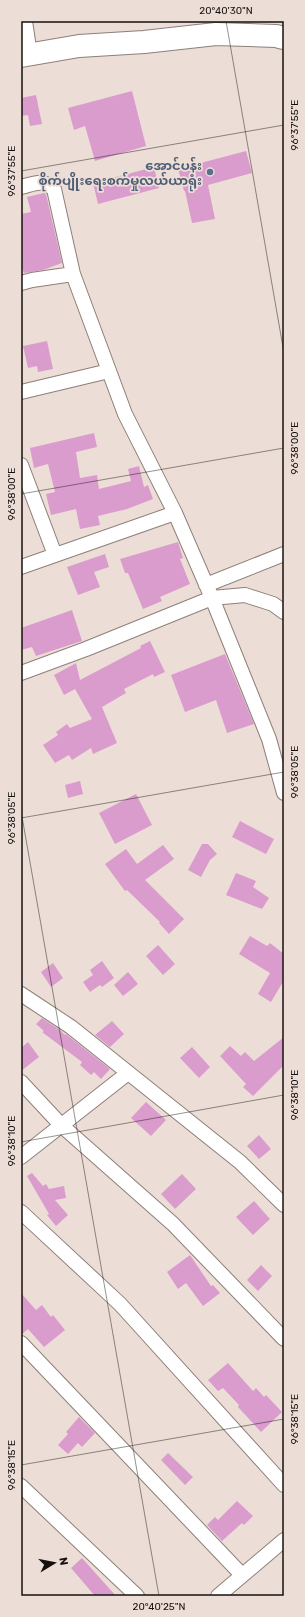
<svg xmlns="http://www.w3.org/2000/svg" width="305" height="1617" font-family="Rubik,'Noto Sans Myanmar',sans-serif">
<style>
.building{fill:#da9ccd}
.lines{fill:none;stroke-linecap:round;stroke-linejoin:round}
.street-casing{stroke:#8d7f79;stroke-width:16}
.primary-casing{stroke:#8d7f79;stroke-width:24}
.street{stroke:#fff;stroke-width:14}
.primary{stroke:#fff;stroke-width:22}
.ticks{fill:none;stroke:#15100e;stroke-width:1;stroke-opacity:0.45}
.service-dot{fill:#5c6f8a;stroke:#edddd7;stroke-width:1.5}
.labels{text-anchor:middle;stroke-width:3.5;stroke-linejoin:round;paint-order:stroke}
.service-label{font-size:13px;font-weight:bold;fill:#4e5e75;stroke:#edddd7;text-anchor:end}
.neatline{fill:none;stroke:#15100e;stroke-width:1.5}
.ticks-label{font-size:10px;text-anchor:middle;fill:#15100e}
</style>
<rect width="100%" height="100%" fill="#edddd7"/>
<path class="building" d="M 132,91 L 146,146 L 95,161 L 85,126 L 74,130 L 68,108 Z
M 36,95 L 42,124 L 30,126 L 28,115 L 21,116 L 21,98 Z
M 246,151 L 252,173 L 208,185 L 215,219 L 192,223 L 185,191 L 184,191 L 178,169 Z
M 154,167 L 159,188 L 98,204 L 93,183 Z
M 44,193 L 46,194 L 62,263 L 43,270 L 24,273 L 21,265 L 21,214 L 31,212 L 27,197 Z
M 47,341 L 53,369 L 38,372 L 37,366 L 28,368 L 23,346 Z
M 94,433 L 97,447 L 76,452 L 80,478 L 97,475 L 99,489 L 131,481 L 128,469 L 139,466 L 144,487 L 148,485 L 153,499 L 127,509 L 98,516 L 100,525 L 80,529 L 76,509 L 51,515 L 46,494 L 55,492 L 48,464 L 34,468 L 30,448 Z
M 178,542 L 183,558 L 180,559 L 190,584 L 160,597 L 162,601 L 143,609 L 128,573 L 125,573 L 120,559 Z
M 105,554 L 109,567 L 94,572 L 100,587 L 78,595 L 67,567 Z
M 72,610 L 82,641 L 36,656 L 32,647 L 21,650 L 21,628 Z
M 150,641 L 165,672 L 154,677 L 153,674 L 124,689 L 126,693 L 102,707 L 117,743 L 93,754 L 91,748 L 72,760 L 69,755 L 55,763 L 43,745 L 58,735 L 56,732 L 67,724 L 70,728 L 92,719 L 75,689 L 64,695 L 54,675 L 76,663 L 80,680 L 141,648 L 140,646 Z
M 225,654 L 254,724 L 227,733 L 216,700 L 185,712 L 171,675 Z
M 80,781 L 83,794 L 68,798 L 65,785 Z
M 136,794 L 152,825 L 115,844 L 99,813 Z
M 240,821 L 274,839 L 266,854 L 232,837 Z
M 202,844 L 208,844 L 217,854 L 210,860 L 201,877 L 188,870 Z
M 163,845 L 174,859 L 145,880 L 184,919 L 169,934 L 159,923 L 160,922 L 127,890 L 125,891 L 105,864 L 126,849 L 137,864 Z
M 236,873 L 256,881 L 253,887 L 269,898 L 262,909 L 226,895 Z
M 250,936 L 267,946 L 270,943 L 284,954 L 284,980 L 271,1002 L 258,994 L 270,973 L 239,954 Z
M 158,945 L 175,964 L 163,975 L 146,956 Z
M 102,961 L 114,978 L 102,987 L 100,985 L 90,992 L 83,982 L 93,975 L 90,970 Z
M 53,963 L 63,978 L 51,987 L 41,972 Z
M 128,972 L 138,984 L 123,996 L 114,985 Z
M 42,1018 L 60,1030 L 65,1035 L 66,1034 L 110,1069 L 101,1079 L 94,1072 L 91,1075 L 80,1065 L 82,1062 L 42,1032 L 44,1031 L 36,1024 Z
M 112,1021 L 124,1034 L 110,1047 L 95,1035 Z
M 284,1037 L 284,1065 L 253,1096 L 243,1087 L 246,1084 L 220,1056 L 230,1046 L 241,1056 L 245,1052 L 254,1061 Z
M 28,1042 L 39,1057 L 21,1071 L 21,1048 Z
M 192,1047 L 210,1067 L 199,1078 L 180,1058 Z
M 146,1102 L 166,1120 L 151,1136 L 131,1118 Z
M 259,1135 L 271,1149 L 259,1159 L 247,1146 Z
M 32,1173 L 43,1186 L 46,1184 L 49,1189 L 64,1186 L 66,1198 L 55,1200 L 68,1215 L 56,1226 L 47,1215 L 49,1214 L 27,1176 Z
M 182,1174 L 196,1189 L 175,1209 L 161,1194 Z
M 254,1201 L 270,1219 L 253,1235 L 236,1217 Z
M 190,1255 L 211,1286 L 213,1285 L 220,1293 L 203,1306 L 186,1283 L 178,1289 L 167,1272 Z
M 261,1265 L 272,1276 L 258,1291 L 247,1280 Z
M 21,1293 L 36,1310 L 42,1305 L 51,1317 L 53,1315 L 65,1330 L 44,1347 L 28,1329 L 21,1335 Z
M 228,1363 L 253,1391 L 256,1388 L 264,1397 L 266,1395 L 282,1412 L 261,1432 L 238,1407 L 239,1405 L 223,1388 L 218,1391 L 208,1380 Z
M 79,1417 L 95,1433 L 82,1447 L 78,1443 L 68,1454 L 58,1445 L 68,1434 L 66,1432 Z
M 168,1453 L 193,1477 L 185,1485 L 161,1460 Z
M 237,1501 L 253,1516 L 244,1525 L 242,1523 L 222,1541 L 207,1525 L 215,1517 L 218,1520 Z
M 82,1558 L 116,1596 L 95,1596 L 71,1568 Z"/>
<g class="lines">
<g class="street-casing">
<path id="street" d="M 25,21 L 30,55
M 21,187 C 37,183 41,179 54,189 L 73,274 L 125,414 L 175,513 L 212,598 L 269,739 L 284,793
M 21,283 L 32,280 L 73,274
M 21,392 L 109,371
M 21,465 L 55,555
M 21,567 L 175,513
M 206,585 L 284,554
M 21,673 L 86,649 L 212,598 L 245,595 L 273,604 L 284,612
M 21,994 L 71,1027 L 240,1162 L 284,1205
M 21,1082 L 61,1125 L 173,1224 L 284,1339
M 21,1157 L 128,1073
M 21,1212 L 120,1304 L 284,1485
M 21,1343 L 242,1575
M 21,1486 L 137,1596
M 218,1596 L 284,1540"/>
</g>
<g class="primary-casing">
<path id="primary" d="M 21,56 L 79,46 L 144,42 L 216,34 L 276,36 L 284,38"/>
</g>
<use href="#street" class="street"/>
<use href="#primary" class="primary"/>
</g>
<path class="ticks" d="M 226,21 L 284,353M 21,171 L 284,125M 21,494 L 284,448M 21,811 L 159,1596M 21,818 L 284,772M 21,1142 L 284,1095M 21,1465 L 284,1419"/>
<circle class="service-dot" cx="210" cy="172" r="4"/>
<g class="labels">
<g class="service-label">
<text x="202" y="170">အောင်ပန်း<tspan x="202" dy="15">စိုက်ပျိုးရေးစက်မှုလယ်ယာရုံး</tspan></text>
</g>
</g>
<rect width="305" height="1617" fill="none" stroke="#edddd7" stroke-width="44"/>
<g transform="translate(54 1563) rotate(80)" stroke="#edddd7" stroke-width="3" paint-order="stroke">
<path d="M0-3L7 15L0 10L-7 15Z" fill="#15100e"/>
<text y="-6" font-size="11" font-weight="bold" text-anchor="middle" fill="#15100e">N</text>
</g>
<rect x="22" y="22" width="261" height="1573" class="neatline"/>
<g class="ticks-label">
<text x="226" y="14">20°40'30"N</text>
<text transform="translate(294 125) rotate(-90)" y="4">96°37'55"E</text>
<text transform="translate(11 171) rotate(-90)" y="4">96°37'55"E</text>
<text transform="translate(294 448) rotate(-90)" y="4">96°38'00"E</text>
<text transform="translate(11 494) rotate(-90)" y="4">96°38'00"E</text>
<text transform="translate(294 772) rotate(-90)" y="4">96°38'05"E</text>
<text transform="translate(11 818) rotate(-90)" y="4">96°38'05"E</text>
<text transform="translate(294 1095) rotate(-90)" y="4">96°38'10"E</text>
<text transform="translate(11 1141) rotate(-90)" y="4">96°38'10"E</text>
<text transform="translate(294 1419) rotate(-90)" y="4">96°38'15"E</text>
<text transform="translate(11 1465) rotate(-90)" y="4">96°38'15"E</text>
<text x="159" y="1610">20°40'25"N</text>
</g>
</svg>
